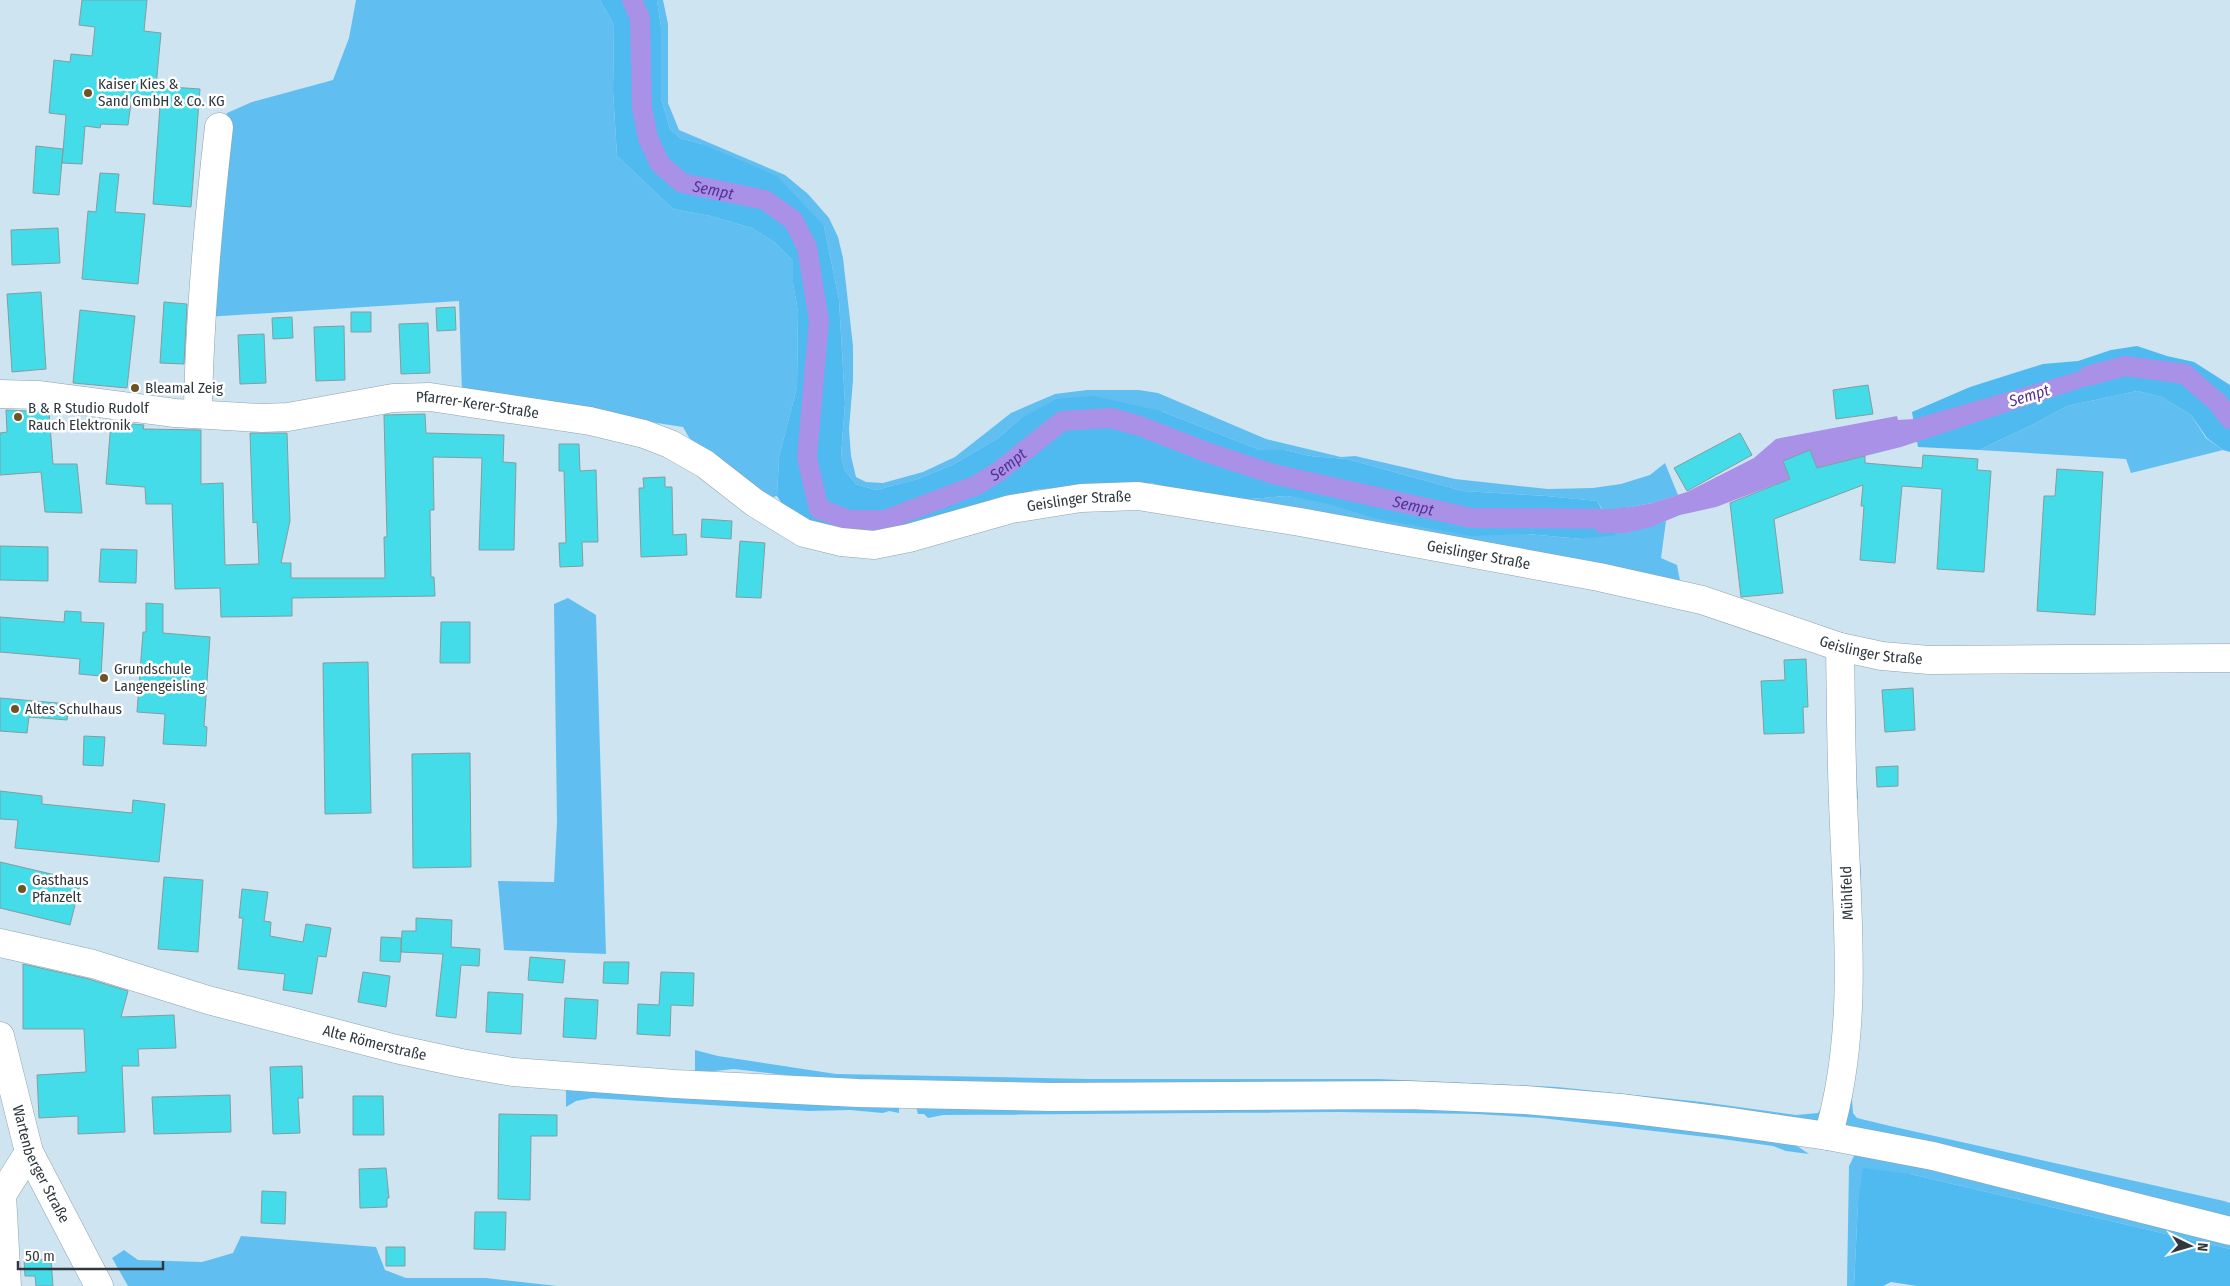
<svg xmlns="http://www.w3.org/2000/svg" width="2230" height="1286" font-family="'Fira Sans Condensed',sans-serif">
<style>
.green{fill:#60bff0}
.forest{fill:#4fbaf0}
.water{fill:#a991e7}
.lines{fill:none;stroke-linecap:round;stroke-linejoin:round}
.canal{stroke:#a991e7;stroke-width:20}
.building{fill:#44dce8;stroke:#849d9f}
.minor-casing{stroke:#8ea2ae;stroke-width:29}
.major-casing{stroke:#8ea2ae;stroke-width:29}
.minor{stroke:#fff;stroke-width:28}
.major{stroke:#fff;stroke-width:28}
.poi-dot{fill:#6e5325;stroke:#fff;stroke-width:2}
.labels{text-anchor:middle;stroke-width:5;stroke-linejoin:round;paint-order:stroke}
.poi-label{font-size:15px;fill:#30383d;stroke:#fff;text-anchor:start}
.street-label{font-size:15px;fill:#30383d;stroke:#fff}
.water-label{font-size:16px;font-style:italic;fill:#553194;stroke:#fff}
</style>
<rect width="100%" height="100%" fill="#cee4f1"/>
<path class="green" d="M 356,0 L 600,0 L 614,25 L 613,91 L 617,156 L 673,209 L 710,216 L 752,228 L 774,242 L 793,261 L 793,283 L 798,312 L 797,387 L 779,457 L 777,496 L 766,499 L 691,441 L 683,427 L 462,393 L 459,301 L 206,317 L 219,177 L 227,113 L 252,102 L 333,80 L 349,38 Z
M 657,0 L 663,0 L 668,24 L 668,103 L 679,130 L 785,175 L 808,194 L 829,218 L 838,237 L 843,258 L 853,346 L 853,380 L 849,429 L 851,456 L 856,477 L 866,482 L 883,483 L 923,472 L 955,457 L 1011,413 L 1055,394 L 1087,390 L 1139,390 L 1158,393 L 1266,439 L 1341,457 L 1355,456 L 1455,479 L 1548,489 L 1593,488 L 1621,484 L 1650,475 L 1665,463 L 1678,495 L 1652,503 L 1604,512 L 1597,501 L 1547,496 L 1463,491 L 1347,459 L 1310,456 L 1285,450 L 1260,450 L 1161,411 L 1021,418 L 997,439 L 952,465 L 918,479 L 876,490 L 856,484 L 845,471 L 841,457 L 845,403 L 839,300 L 824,226 L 702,144 L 680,138 L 670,129 L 661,98 L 661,27 Z
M 2137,391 L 2162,397 L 2191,415 L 2206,438 L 2223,450 L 2131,473 L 2126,459 L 1979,450 L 2034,424 L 2067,406 Z
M 1287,496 L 1527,534 L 1582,539 L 1616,533 L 1626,533 L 1666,521 L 1661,558 L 1677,565 L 1681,586 L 1236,500 Z
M 568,598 L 596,615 L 606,954 L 504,950 L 498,881 L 554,882 L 557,822 L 554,604 Z
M 1831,680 L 1844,981 L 1822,1119 L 1814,1123 L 851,1083 L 734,1069 L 695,1073 L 695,1050 L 718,1056 L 836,1074 L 1089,1079 L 1378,1079 L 1557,1087 L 1702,1102 L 1796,1115 L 1818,1113 L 1822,1106 L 1838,1014 L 1826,681 Z
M 1851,697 L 1858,798 L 1855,804 L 1861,875 L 1859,1025 L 1852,1100 L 1853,1113 L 1857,1118 L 1890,1126 L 2224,1201 L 2230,1203 L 2230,1220 L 1845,1130 L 1842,1119 Z
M 566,1086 L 899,1108 L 899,1113 L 889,1111 L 883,1113 L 850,1110 L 809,1111 L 592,1098 L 576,1101 L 566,1107 Z
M 916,1107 L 1504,1109 L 1767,1137 L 1797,1146 L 1809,1154 L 1786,1151 L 1773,1146 L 1715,1138 L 1541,1118 L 1476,1114 L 1338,1112 L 943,1115 L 928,1118 L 924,1114 L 918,1114 Z
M 1862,1152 L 2230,1241 L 2230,1249 L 1910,1174 L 1858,1203 L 1854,1286 L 1847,1286 L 1849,1166 L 1854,1156 Z
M 241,1236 L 376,1247 L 385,1270 L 406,1278 L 486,1278 L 557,1286 L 128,1286 L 112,1258 L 124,1250 L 138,1260 L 202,1262 L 233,1253 Z"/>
<path class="forest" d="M 600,0 L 657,0 L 661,27 L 661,98 L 670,129 L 680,138 L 702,144 L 777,176 L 824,226 L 839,300 L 845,403 L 841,457 L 845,471 L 856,484 L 876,490 L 918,479 L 952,465 L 997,439 L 1021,418 L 1057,399 L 1093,396 L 1161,411 L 1260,450 L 1285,450 L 1310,456 L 1347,459 L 1463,491 L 1547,496 L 1597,501 L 1616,535 L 1582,539 L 1527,534 L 1471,536 L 1378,519 L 1325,503 L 1287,496 L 1236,500 L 1190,493 L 1151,483 L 1091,484 L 1035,490 L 884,533 L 812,529 L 787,511 L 777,496 L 779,457 L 797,387 L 798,312 L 793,283 L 793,261 L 774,242 L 752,228 L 710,216 L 673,209 L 617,156 L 613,91 L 614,25 Z
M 2137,346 L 2167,356 L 2194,362 L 2230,385 L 2230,452 L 2223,450 L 2207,438 L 2191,415 L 2162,397 L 2137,391 L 2067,406 L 2034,424 L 1979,450 L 1918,447 L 1912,412 L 1970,387 L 2043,364 L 2078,361 L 2111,350 Z
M 1863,1168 L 1910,1174 L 2230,1249 L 2230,1286 L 1917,1286 L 1891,1282 L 1883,1286 L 1854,1286 L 1858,1203 Z"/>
<path class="water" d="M 2112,362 L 2114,377 L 1901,447 L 1817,468 L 1783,461 L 1790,479 L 1716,507 L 1680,515 L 1651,527 L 1626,533 L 1597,533 L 1597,513 L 1652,503 L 1687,492 L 1754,458 L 1776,439 L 1897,416 L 1898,420 L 1914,419 Z"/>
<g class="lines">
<g class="canal">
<path id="s1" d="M 632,0 L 640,18 L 642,107 L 648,138 L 660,164 L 682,183 L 765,200 L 793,220 L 807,247 L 819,321 L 807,458 L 819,509 L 849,520 L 885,520 L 977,485 L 998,472 L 1062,421 L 1111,418 L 1140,426 L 1206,452 L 1273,474 L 1471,518 L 1614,519 L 1625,517"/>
<path d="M 2088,376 L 2125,366 L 2185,374 L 2218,403 L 2230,419"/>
</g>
</g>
<path class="building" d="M 82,0 L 147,0 L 144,31 L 161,33 L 156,86 L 200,89 L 191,207 L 153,204 L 160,106 L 131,103 L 128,125 L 101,124 L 100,128 L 85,126 L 82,164 L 62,163 L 66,115 L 49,113 L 54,60 L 70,62 L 71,54 L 92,56 L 95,27 L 79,25 Z
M 36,146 L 63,149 L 59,195 L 33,193 Z
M 100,173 L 119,174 L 115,212 L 145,214 L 138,284 L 82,279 L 88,211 L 96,212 Z
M 58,228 L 60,263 L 12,265 L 11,230 Z
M 41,292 L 46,369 L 12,372 L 7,294 Z
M 164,302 L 187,304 L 184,364 L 160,363 Z
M 455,307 L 456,330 L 437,331 L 436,308 Z
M 80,310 L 135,316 L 127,388 L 73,383 Z
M 351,312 L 371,312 L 371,332 L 351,332 Z
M 292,317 L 293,338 L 273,339 L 272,318 Z
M 428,323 L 430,373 L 401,374 L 399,324 Z
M 344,326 L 345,380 L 316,381 L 314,327 Z
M 264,334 L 266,383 L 240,384 L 238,335 Z
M 1868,385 L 1873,414 L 1836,419 L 1833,390 Z
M 6,410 L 49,412 L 53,464 L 77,464 L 82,513 L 45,512 L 41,472 L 0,475 L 0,433 L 7,432 Z
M 425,414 L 426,433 L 504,435 L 503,462 L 516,463 L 514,550 L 479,550 L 482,458 L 433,457 L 434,510 L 430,510 L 431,577 L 434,577 L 435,596 L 292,598 L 292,616 L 221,617 L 220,588 L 175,589 L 172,504 L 146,504 L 145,487 L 106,484 L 111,422 L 144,425 L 143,429 L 201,430 L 201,484 L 223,483 L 225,565 L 259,564 L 257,522 L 253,523 L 250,433 L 287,433 L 290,521 L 281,563 L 291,563 L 291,578 L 385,578 L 384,537 L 387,537 L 384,415 Z
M 1740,433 L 1752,455 L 1687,491 L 1674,468 Z
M 559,444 L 579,444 L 580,471 L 596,470 L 598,542 L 582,542 L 583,566 L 560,567 L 559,543 L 566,543 L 564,471 L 559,471 Z
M 1810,450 L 1817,468 L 1865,456 L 1865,463 L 1922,468 L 1923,455 L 1978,459 L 1977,470 L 1991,471 L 1984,572 L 1937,569 L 1942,489 L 1902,486 L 1895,563 L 1860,560 L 1864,506 L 1861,506 L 1863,485 L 1774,519 L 1783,593 L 1741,597 L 1730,503 L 1790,479 L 1783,461 Z
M 2057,469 L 2103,472 L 2095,615 L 2037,611 L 2044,496 L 2055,496 Z
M 665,477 L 665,487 L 672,487 L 673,535 L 686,534 L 687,555 L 641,557 L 639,488 L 644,488 L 643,478 Z
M 702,519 L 732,521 L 731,539 L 701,537 Z
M 740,541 L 765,543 L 761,598 L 736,597 Z
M 0,546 L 48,547 L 48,581 L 0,580 Z
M 101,549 L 137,550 L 136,583 L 99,582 Z
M 146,603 L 163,604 L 163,633 L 210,637 L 204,726 L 207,727 L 206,746 L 163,744 L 165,714 L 137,712 L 143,632 L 146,632 Z
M 65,611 L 81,612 L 81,622 L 104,623 L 101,676 L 79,674 L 80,659 L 0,652 L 0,617 L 64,622 Z
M 441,622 L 470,622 L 470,663 L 440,663 Z
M 1806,659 L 1808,707 L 1803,707 L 1804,733 L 1764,734 L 1761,681 L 1785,680 L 1784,660 Z
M 368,662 L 371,813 L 325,814 L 323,663 Z
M 1913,688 L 1915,730 L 1885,732 L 1882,690 Z
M 0,698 L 69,704 L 67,720 L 29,717 L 27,733 L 0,731 Z
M 84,736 L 105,737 L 103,766 L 83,765 Z
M 470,753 L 471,867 L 413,868 L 412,754 Z
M 1898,766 L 1898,786 L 1877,787 L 1876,767 Z
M 0,791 L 42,796 L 42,804 L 132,813 L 133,800 L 165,804 L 159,862 L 15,848 L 18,820 L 0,819 Z
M 0,862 L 81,881 L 70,925 L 0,908 Z
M 164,877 L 203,880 L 198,952 L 158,949 Z
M 242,889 L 268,892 L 264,921 L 271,922 L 270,936 L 303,942 L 306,924 L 331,928 L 326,957 L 318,956 L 312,994 L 283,990 L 285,974 L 238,969 L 243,918 L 239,918 Z
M 416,918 L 452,920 L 451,947 L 480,949 L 479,966 L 461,965 L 456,1018 L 436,1016 L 443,954 L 401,952 L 400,962 L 380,961 L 381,937 L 401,938 L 401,952 L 402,931 L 416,931 Z
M 530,957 L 565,960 L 563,983 L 528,980 Z
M 604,962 L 629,962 L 628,984 L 603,983 Z
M 23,964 L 89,979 L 128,991 L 121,1017 L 174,1015 L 176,1048 L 138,1049 L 139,1066 L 122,1066 L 125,1132 L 78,1134 L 78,1116 L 39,1118 L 37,1075 L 86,1072 L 84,1029 L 23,1029 Z
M 363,972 L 390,976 L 386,1007 L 358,1002 Z
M 661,972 L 694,973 L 693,1006 L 671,1005 L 670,1036 L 637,1034 L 638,1004 L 659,1005 Z
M 488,992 L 523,994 L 521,1034 L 486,1032 Z
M 565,998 L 598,1000 L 596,1039 L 563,1037 Z
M 302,1066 L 303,1098 L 298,1098 L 300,1133 L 273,1134 L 270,1067 Z
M 230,1095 L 231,1132 L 154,1134 L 152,1097 Z
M 353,1096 L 383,1096 L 384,1135 L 353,1135 Z
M 499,1114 L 557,1115 L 557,1136 L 531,1136 L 530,1200 L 498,1199 Z
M 386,1168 L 389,1198 L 387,1198 L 387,1207 L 360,1208 L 359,1169 Z
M 262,1191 L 286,1192 L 285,1224 L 261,1223 Z
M 475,1212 L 506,1212 L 505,1250 L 474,1249 Z
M 386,1247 L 405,1247 L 405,1266 L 386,1266 Z
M 51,1259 L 53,1286 L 36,1286 L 35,1276 L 25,1276 L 24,1260 Z"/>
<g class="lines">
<g class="minor-casing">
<g id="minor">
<path id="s2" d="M 0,394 L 38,395 L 175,413 L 262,418 L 288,417 L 393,398 L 430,397 L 590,421 L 644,434 L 670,444 L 705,464 L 755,503 L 804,533 L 841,542 L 874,545 L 909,538 L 1011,509 L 1081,498 L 1138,496 L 1300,522 L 1599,577 L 1702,600 L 1840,647 L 1882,656 L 1929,660 L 2230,658"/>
<path d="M 198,414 C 199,318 208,223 219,127"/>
<path d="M 1828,1136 C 1858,1036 1848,928 1844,825 C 1841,766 1841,706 1840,647"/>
<path d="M 7,1286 L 2,1195 L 29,1152"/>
</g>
</g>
<g class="major-casing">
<g id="major">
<path id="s3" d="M 0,943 L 93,964 L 208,1000 L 396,1049 L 461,1063 L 513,1072 L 675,1084 L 858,1093 L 1051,1097 L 1409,1095 L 1525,1100 L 1620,1108 L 1731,1122 L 1828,1136 L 1933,1156 L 2230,1231"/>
<path id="s4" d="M 0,1036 L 29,1152 L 99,1286"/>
</g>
</g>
<use href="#minor" class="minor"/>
<use href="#major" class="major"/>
</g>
<g class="poi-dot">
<circle cx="88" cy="93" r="5"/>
<circle cx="135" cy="388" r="5"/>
<circle cx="18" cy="417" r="5"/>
<circle cx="104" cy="678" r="5"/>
<circle cx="15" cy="709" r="5"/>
<circle cx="22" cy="889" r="5"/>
</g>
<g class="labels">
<g class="poi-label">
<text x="98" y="89">Kaiser Kies &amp;<tspan x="98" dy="17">Sand GmbH &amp; Co. KG</tspan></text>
<text x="145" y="393">Bleamal Zeig</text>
<text x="28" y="413">B &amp; R Studio Rudolf<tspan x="28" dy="17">Rauch Elektronik</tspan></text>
<text x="114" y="674">Grundschule<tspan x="114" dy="17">Langengeisling</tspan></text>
<text x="25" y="714">Altes Schulhaus</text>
<text x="32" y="885">Gasthaus<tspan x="32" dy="17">Pfanzelt</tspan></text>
</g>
<g class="street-label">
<text dy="5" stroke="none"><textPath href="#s2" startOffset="481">Pfarrer-Kerer-Straße</textPath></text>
<text dy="5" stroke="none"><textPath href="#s2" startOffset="1121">Geislinger Straße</textPath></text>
<text dy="5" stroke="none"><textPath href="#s2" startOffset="1526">Geislinger Straße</textPath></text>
<text dy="5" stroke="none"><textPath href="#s2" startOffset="1931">Geislinger Straße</textPath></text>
<text transform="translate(1847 893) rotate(-92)" y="5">Mühlfeld</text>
<text dy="5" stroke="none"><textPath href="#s3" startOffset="388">Alte Römerstraße</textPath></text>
<text dy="5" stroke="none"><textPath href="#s4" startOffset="135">Wartenberger Straße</textPath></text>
</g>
<g class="water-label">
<text dy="6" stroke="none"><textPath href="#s1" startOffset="230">Sempt</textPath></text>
<text transform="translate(2029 395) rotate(-17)" y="6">Sempt</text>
<text dy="6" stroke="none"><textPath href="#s1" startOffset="816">Sempt</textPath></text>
<text dy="6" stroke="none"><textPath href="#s1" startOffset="1250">Sempt</textPath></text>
</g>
</g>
<g transform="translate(2190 1246) rotate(95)" stroke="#ffffff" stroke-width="4" paint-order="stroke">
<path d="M0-4L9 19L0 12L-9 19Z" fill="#30383d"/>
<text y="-8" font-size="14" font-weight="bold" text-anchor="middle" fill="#30383d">N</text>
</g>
<path d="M18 1261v8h145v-8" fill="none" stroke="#30383d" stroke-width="2.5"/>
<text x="25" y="1261" font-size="15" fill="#30383d" stroke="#ffffff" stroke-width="4" paint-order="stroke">50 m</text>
</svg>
